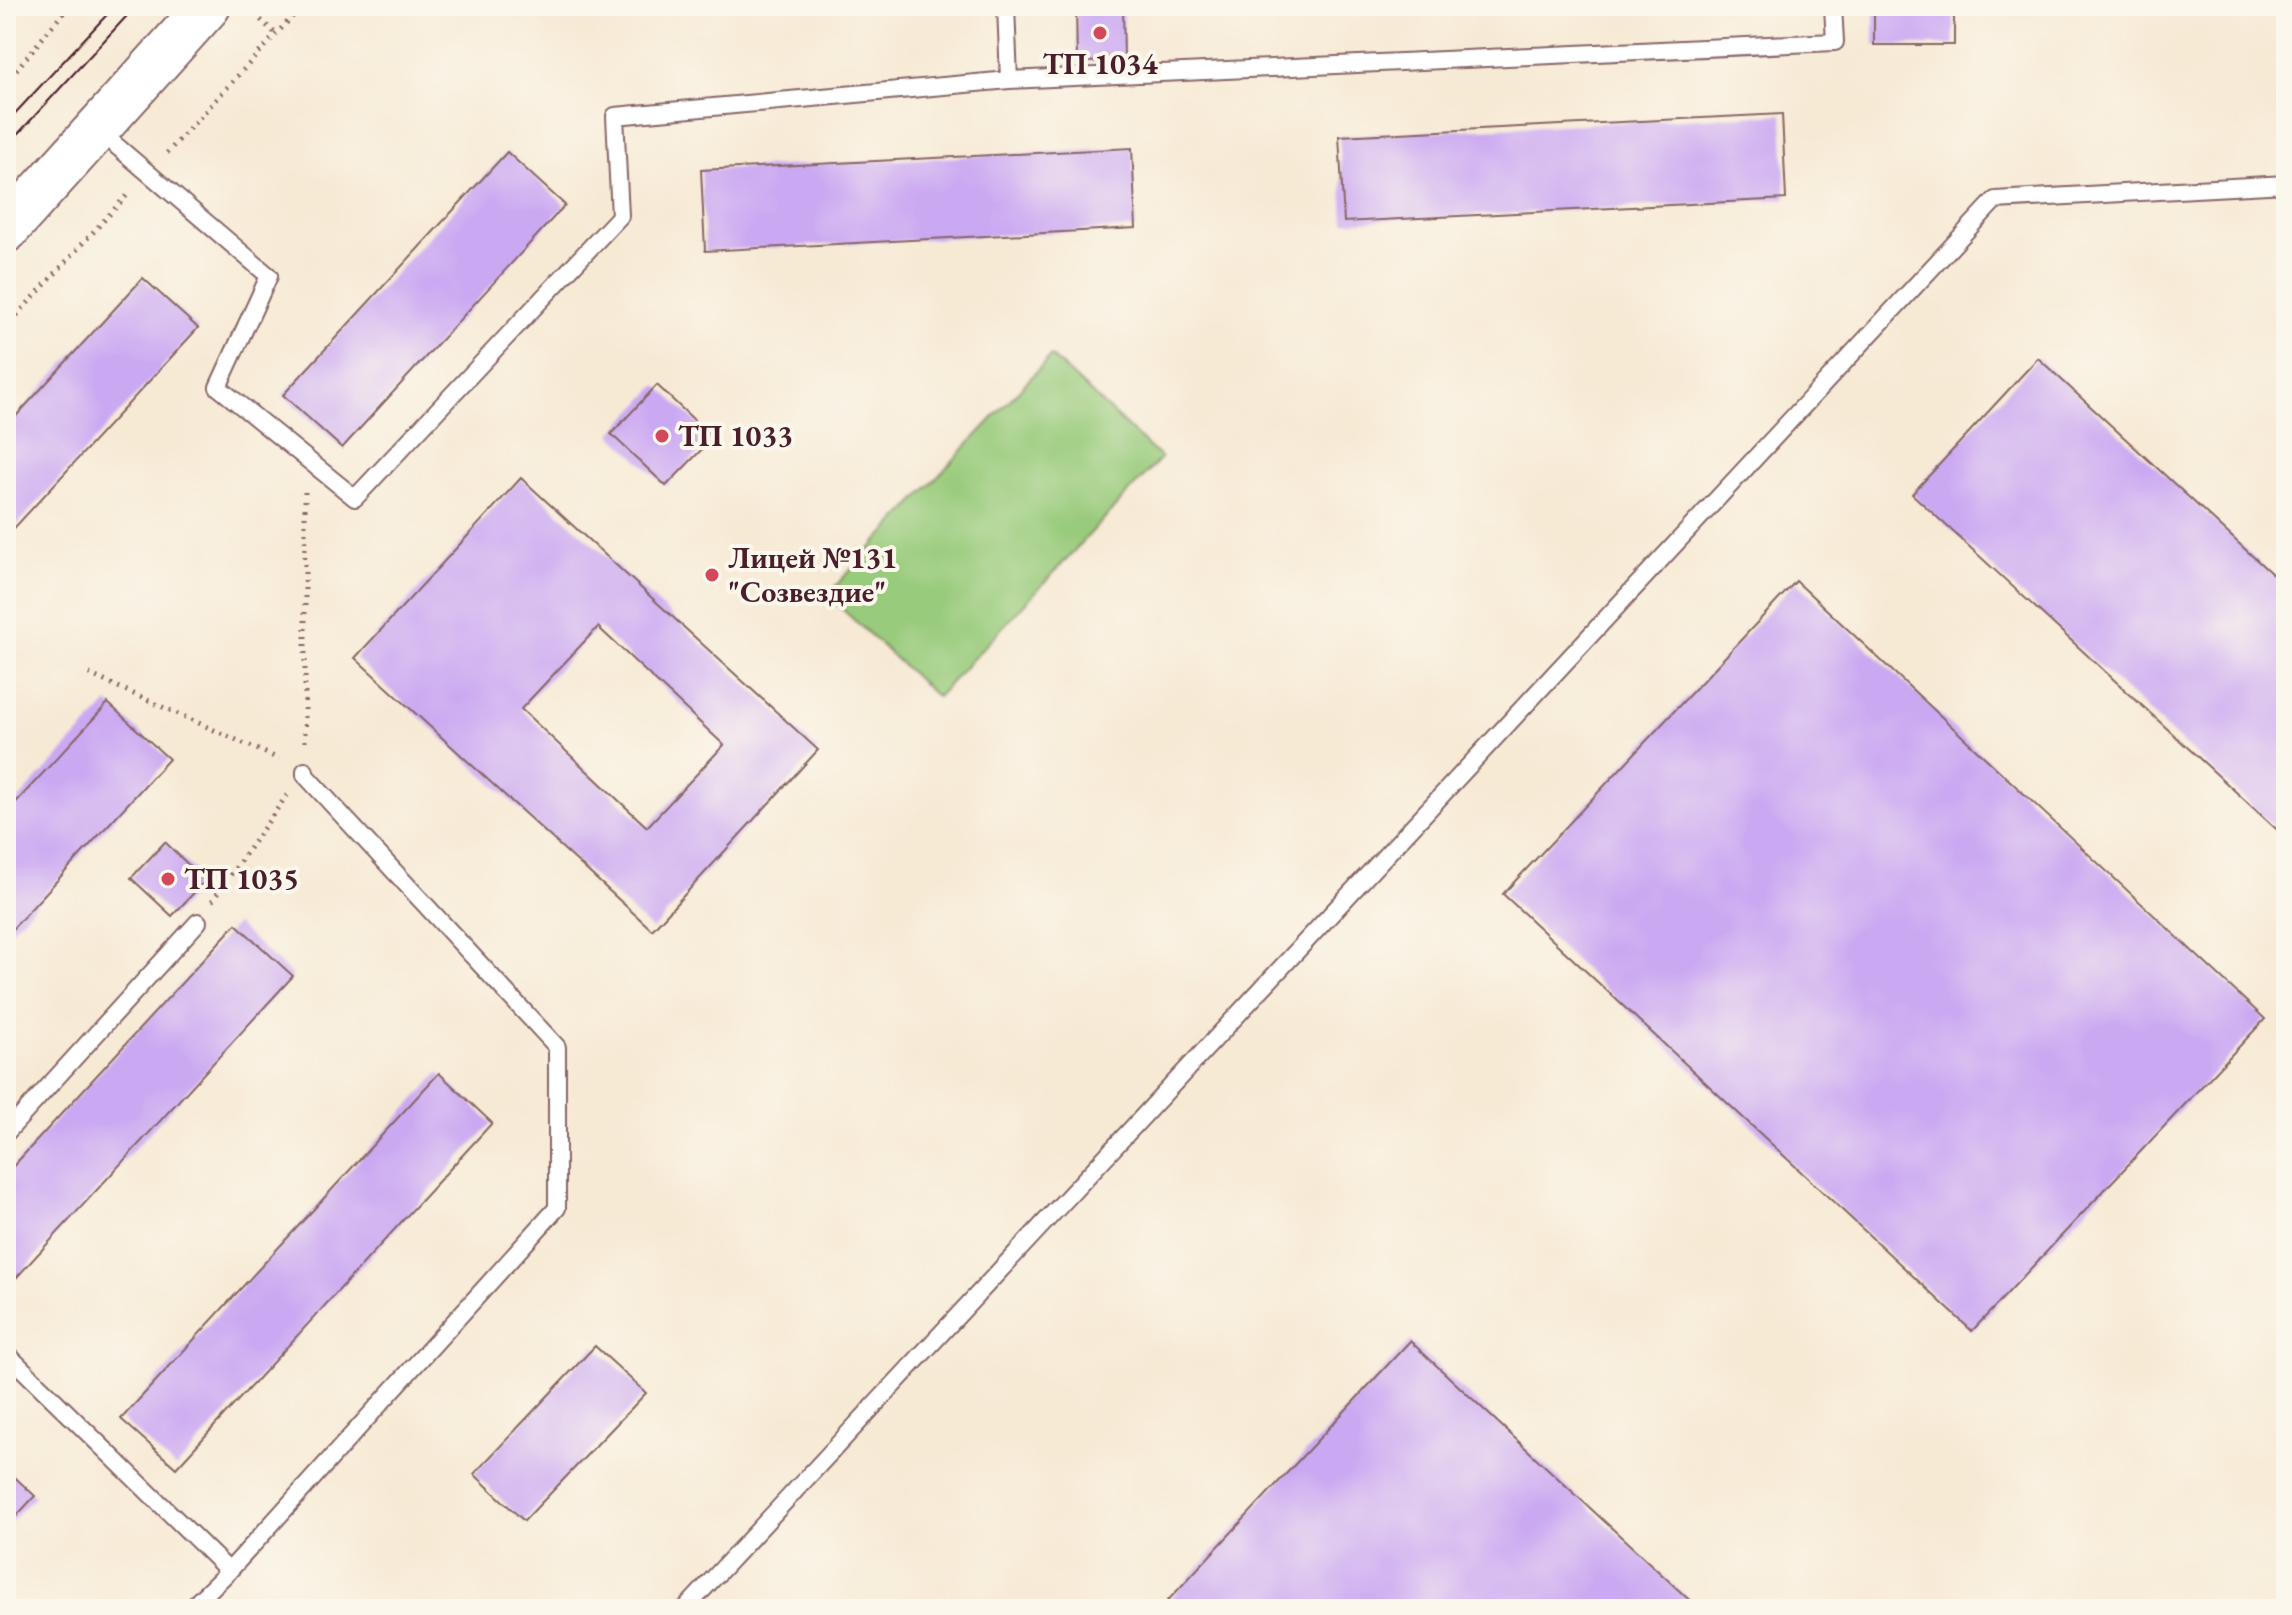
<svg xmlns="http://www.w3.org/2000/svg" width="2292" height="1615" font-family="'EB Garamond',serif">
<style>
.green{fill:#99cb7b;stroke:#727553;stroke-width:2}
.building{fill:#cba8f2;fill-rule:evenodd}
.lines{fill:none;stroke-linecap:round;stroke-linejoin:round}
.service-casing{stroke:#876666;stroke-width:20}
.secondary-casing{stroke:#876666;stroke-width:48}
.path{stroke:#876666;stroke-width:5;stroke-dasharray:2 6;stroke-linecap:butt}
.service{stroke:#fff;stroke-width:16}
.secondary{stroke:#fff;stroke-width:44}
.tram{stroke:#4a1f2b;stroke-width:2}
.poi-dot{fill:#d1495b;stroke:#fbf7ec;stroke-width:3}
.labels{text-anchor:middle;stroke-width:8;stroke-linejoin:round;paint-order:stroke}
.poi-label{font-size:30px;font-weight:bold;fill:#4a1f2b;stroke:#fbf7ec;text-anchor:start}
</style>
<rect width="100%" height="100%" fill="#fbf7ec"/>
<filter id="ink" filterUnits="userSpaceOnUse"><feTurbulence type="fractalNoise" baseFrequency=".0125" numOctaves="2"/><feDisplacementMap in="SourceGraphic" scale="16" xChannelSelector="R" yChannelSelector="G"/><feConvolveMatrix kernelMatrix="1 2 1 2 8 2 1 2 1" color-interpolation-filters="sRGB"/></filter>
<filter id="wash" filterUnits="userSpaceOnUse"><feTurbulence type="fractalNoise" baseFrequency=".006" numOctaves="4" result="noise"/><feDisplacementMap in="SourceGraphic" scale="32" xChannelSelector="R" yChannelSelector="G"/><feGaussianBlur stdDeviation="1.8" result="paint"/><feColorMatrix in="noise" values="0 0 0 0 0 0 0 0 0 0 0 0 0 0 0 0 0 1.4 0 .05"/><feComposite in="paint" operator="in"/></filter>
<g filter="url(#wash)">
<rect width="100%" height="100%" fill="#f7ead5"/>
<path class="green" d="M 1051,356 L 1161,458 L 937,697 L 827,595 Z"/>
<g id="blocks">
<path class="building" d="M 1076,6 L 1123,6 L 1124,61 L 1077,62 Z
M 1874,6 L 1954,6 L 1954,45 L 1874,45 Z
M 1782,114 L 1786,199 L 1344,222 L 1339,136 Z
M 1132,148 L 1136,228 L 705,251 L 701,170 Z
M 507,152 L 565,205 L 342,448 L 283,395 Z
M 143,278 L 198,328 L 6,537 L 6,427 Z
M 2038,358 L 2286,587 L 2286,838 L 1912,494 Z
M 657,385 L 713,438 L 666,486 L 611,434 Z
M 521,478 L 818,750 L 652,930 L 355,658 ZM 598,627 L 724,745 L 647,827 L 521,709 Z
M 1796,581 L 2265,1019 L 1972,1331 L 1503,894 Z
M 108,703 L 169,759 L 6,936 L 6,813 Z
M 165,842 L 205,881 L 172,916 L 131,878 Z
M 236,924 L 293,976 L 6,1289 L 6,1174 Z
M 439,1073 L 492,1123 L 176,1468 L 121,1419 Z
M 1410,1341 L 1699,1609 L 1160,1609 Z
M 595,1346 L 646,1393 L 524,1521 L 474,1474 Z
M 6,1469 L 35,1496 L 6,1527 Z"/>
</g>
</g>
<g filter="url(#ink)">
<use href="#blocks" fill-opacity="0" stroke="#876666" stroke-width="2"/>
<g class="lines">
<g class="service-casing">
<path id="service" d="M 1006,6 L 1009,80
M 99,131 L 269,276 L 218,387 L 355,498 L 620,216 L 615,116 L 1009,80 L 1835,42 L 1833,6
M 6,1133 L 198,922
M 6,1353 L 229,1571 L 190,1609
M 229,1571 L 557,1208 L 557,1047 L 305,775 L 305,771
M 685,1609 L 1995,200 L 2286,184"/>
</g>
<g class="secondary-casing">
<path id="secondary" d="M 6,230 L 208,6"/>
</g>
<path class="path" d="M 249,9 L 276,34
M 6,82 L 69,6
M 167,153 L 302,6
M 6,327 L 130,192
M 305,492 L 305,746
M 89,674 L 279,759
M 212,901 L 287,795"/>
<use href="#service" class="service"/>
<use href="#secondary" class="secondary"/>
<path class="tram" d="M 6,123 L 115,6
M 6,147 L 136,6"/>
</g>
</g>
<g class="poi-dot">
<circle cx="1100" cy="33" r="8"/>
<circle cx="662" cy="436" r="8"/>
<circle cx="712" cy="575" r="8"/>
<circle cx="168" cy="879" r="8"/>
</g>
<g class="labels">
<g class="poi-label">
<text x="1100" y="74" text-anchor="middle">ТП 1034</text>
<text x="678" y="446">ТП 1033</text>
<text x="728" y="568">Лицей №131<tspan x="728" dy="34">"Созвездие"</tspan></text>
<text x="184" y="889">ТП 1035</text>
</g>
</g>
<rect width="2292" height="1615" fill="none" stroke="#fbf7ec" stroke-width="32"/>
</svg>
